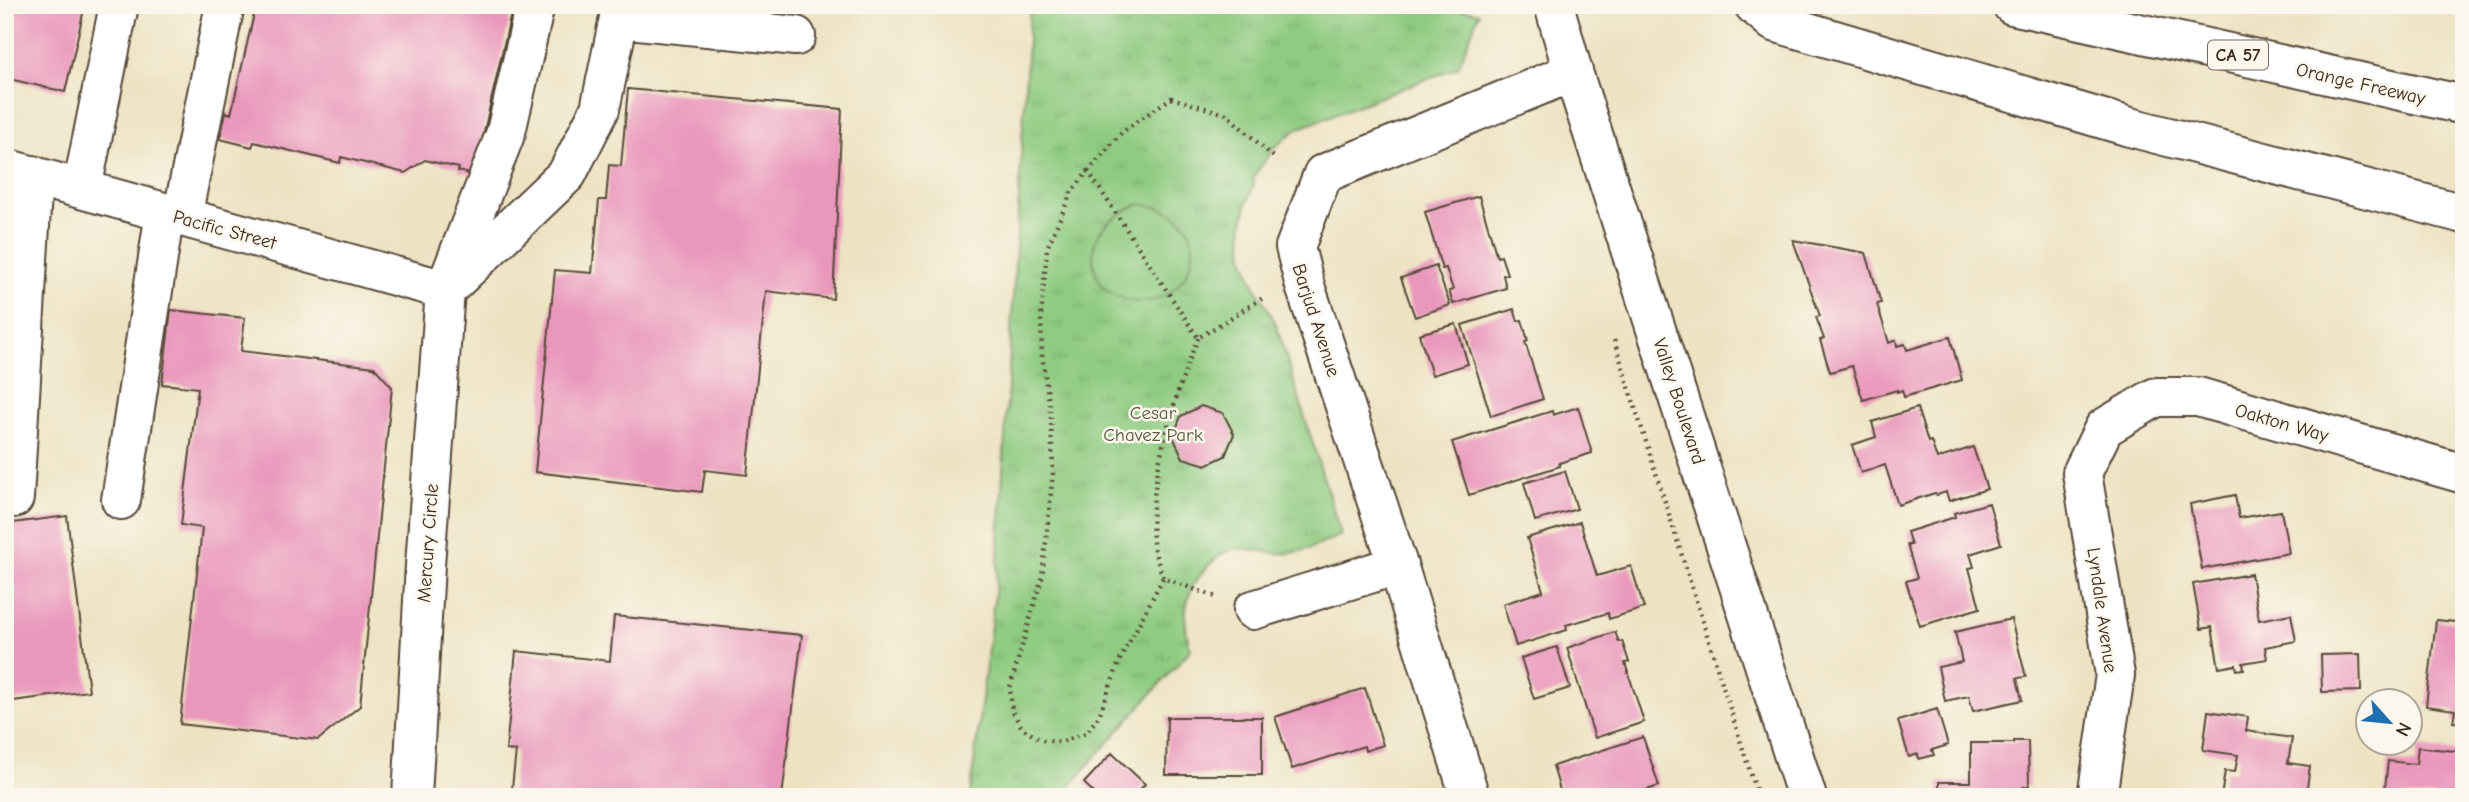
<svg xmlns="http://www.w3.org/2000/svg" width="2469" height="802" font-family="'Comic Neue',sans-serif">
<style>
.park{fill:url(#park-tufts);stroke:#657a50;stroke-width:2}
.pitch{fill:#8fcb81;stroke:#657a50;stroke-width:2}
.building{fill:#e997bb}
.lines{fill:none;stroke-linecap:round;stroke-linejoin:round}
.minor-casing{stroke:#564637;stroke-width:42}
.major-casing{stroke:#564637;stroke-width:42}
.highway-casing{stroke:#564637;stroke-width:42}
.path{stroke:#564637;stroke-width:4.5;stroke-dasharray:2 5;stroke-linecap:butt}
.minor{stroke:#fff;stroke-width:38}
.major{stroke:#fff;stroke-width:38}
.highway{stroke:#fff;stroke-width:38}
.labels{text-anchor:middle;stroke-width:5;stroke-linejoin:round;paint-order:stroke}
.shield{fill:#fbf7ec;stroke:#75685c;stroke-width:2}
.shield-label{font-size:18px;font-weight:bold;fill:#3b2a1e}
.street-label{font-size:19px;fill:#3b2a1e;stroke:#fbf7ec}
.park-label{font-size:19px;fill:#545a3c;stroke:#fbf7ec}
</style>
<defs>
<pattern id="park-tufts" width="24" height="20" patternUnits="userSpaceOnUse" patternTransform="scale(1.75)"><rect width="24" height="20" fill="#8fcb81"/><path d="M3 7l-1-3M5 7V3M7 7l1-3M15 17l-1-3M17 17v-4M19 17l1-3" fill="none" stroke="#7cae6f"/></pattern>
</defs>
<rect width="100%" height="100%" fill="#fbf7ec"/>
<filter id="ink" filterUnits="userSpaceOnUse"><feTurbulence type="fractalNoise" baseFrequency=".0143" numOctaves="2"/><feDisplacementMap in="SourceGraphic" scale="14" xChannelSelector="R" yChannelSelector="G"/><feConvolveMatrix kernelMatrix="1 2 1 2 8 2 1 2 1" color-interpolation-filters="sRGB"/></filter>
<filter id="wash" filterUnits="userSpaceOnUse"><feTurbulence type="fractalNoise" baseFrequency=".00686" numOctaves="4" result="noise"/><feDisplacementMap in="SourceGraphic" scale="28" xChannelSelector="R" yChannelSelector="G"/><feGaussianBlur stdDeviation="1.57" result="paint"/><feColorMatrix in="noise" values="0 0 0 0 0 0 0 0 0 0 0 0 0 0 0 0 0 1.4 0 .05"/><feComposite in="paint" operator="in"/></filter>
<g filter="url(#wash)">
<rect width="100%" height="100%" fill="#ede3c3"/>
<path class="park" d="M 1030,5 L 1443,5 L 1479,13 L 1458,67 L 1297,129 L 1275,147 L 1253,177 L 1254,185 L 1246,205 L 1242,232 L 1244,257 L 1253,282 L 1276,324 L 1341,535 C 1325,542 1308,551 1290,553 C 1273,556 1254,547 1236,549 C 1227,550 1215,558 1209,565 C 1185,588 1180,618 1191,649 L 1060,797 L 970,797 L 997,575 Z"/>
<path class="pitch" d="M 1139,204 C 1239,212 1182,335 1111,293 C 1102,288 1096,277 1094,267 C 1088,232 1110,217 1139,204 Z"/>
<g id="blocks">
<path class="building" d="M 5,5 L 85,5 L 65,92 L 5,78 Z
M 256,5 L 513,5 L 480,149 L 478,176 L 458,171 L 459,168 L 425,160 L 405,173 L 341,157 L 340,163 L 254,142 L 252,147 L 220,139 L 226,112 L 231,114 Z
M 628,89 L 842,109 L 833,299 L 766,291 L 747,475 L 705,470 L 702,492 L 535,472 L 555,270 L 592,273 L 599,200 L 606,200 L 609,165 L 621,166 Z
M 1479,196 L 1497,257 L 1501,256 L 1507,274 L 1503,275 L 1506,288 L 1453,304 L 1449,291 L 1453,290 L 1446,268 L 1442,269 L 1425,212 Z
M 1793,240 L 1866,253 L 1881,303 L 1877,304 L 1889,343 L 1896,340 L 1897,346 L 1905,344 L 1907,350 L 1950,337 L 1962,380 L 1904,397 L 1902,390 L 1897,392 L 1897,390 L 1863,400 L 1852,366 L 1830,372 L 1820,340 L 1824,339 L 1816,317 L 1820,316 Z
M 1436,266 L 1450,305 L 1415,317 L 1401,278 Z
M 1514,309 L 1518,321 L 1522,320 L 1528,341 L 1525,342 L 1543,399 L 1491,416 L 1462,325 Z
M 171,310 L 245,318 L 241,351 L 374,367 L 392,387 L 360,706 L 318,740 L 180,724 L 202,528 L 181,525 L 198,388 L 162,384 Z
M 1456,324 L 1468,364 L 1432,375 L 1419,334 Z
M 1201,406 L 1223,413 L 1234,434 L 1225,456 L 1206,465 L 1183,458 L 1173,437 L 1181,416 Z
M 1578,407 L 1592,453 L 1559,463 L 1560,466 L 1469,495 L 1452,442 L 1552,411 L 1553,415 Z
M 1917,408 L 1928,442 L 1931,441 L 1937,459 L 1973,447 L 1987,489 L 1949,501 L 1946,492 L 1937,495 L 1935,493 L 1898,505 L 1885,465 L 1861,473 L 1852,445 L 1876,437 L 1872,422 Z
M 1565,471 L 1577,509 L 1535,521 L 1524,483 Z
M 2235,495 L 2239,518 L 2281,511 L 2289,553 L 2202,569 L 2190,504 Z
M 1989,503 L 2001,544 L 1970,554 L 1974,567 L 1969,568 L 1980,608 L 1920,626 L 1906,581 L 1917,578 L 1907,545 L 1911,545 L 1907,532 L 1955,517 L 1954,513 Z
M 67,516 L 89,691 L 5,702 L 5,524 Z
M 1580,522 L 1597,576 L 1631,566 L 1644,608 L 1609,619 L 1608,613 L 1566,625 L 1567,630 L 1516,646 L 1503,604 L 1543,591 L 1527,538 Z
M 2251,574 L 2259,620 L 2291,614 L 2296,641 L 2265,647 L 2267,659 L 2243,663 L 2244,669 L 2237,670 L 2236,665 L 2219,668 L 2212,627 L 2201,629 L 2193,584 Z
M 614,616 L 802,635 L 782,797 L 511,797 L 516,751 L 506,750 L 516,651 L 610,661 Z
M 2011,619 L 2026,677 L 2017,678 L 2022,700 L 1973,711 L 1969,696 L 1945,701 L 1938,667 L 1962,662 L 1955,632 Z
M 2436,620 L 2464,623 L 2464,723 L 2453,722 L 2455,710 L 2426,706 Z
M 1615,632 L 1619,642 L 1622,641 L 1629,662 L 1625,663 L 1644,722 L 1595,738 L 1567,648 Z
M 1557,647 L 1570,688 L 1534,699 L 1521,658 Z
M 2360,654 L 2361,691 L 2322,692 L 2321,655 Z
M 1365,688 L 1383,745 L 1365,751 L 1364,746 L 1292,769 L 1275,717 Z
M 1937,709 L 1948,745 L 1932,750 L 1934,755 L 1919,759 L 1918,754 L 1909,757 L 1898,721 Z
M 2208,711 L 2248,717 L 2246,731 L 2292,738 L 2288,763 L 2310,766 L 2306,795 L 2284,792 L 2283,797 L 2221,797 L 2225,771 L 2235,772 L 2238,755 L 2203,750 Z
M 1167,717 L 1262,717 L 1262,775 L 1166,775 Z
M 1643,737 L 1659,786 L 1625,797 L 1562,797 L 1553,766 Z
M 2014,741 L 2028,741 L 2029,786 L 2023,787 L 2024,795 L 2020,795 L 2020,797 L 1939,797 L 1939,782 L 1971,782 L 1971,743 L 2014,743 Z
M 2418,747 L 2464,752 L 2464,797 L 2384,797 L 2388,761 L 2416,764 Z
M 1112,753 L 1145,784 L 1133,797 L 1098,797 L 1084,783 Z"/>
</g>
</g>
<g filter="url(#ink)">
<use href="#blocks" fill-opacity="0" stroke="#564637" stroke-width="2"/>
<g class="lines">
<g class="minor-casing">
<path id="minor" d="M 5,168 L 445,290
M 82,189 L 119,5
M 182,217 L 225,5
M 452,284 L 567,174 L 600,109 L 619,18 L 796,36
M 14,498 L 33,175
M 121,500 L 165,212
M 1253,610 L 1398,565
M 412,797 L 425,565 L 445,290 L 506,132 L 535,5
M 1470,797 L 1398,565 L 1305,286 L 1295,247 L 1323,174 L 1573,72
M 2097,797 L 2115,675 L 2082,473 L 2104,428 L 2156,397 L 2198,397 L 2464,474"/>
</g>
<g class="major-casing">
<path id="major" d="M 1554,5 L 1573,72 L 1807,797"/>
</g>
<g class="highway-casing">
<path id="highway" d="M 1754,5 L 1774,22 L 2130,127 L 2464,214
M 2012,5 L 2464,105"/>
</g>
<path class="path" d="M 1508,5 L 1512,18
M 1088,171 L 1198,338 L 1266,296
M 1198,338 C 1174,397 1148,479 1153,542 C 1154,554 1160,567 1163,578 L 1216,597
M 1614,340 L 1758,797
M 1163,578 L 1120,660 L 1099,716 L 1086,733 L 1061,742 L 1041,740 L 1022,728 L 1012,711 L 1010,687 L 1042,578 L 1053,473 L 1051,417 L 1042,355 L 1041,317 L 1047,248 L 1071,193 L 1088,171 L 1122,132 L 1171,98 L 1226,114 L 1277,160"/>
<use href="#minor" class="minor"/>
<use href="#major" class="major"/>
<use href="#highway" class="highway"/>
</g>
</g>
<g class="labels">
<rect class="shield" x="2208" y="40.5" width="60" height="29" rx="5"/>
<g class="shield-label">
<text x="2238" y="61">CA 57</text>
</g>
<g class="street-label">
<text transform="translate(2361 83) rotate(13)" y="7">Orange Freeway</text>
<text transform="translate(225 229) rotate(15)" y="7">Pacific Street</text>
<text transform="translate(1317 320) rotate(72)" y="7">Barjud Avenue</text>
<text transform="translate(1680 401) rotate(72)" y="7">Valley Boulevard</text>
<text transform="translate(2282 422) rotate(16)" y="7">Oakton Way</text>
<text transform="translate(427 543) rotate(-86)" y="7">Mercury Circle</text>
<text transform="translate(2103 610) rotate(82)" y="7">Lyndale Avenue</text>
</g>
<g class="park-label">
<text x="1153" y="419">Cesar<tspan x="1153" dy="22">Chavez Park</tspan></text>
</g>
</g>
<rect width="2469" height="802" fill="none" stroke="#fbf7ec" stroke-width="28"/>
<g transform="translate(2389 722) rotate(117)"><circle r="33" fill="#fbf7ec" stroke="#aea59a" stroke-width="2"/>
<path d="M0-5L12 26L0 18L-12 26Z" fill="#1f6fb2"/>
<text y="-10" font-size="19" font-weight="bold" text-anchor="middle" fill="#3b2a1e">N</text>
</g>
</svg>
